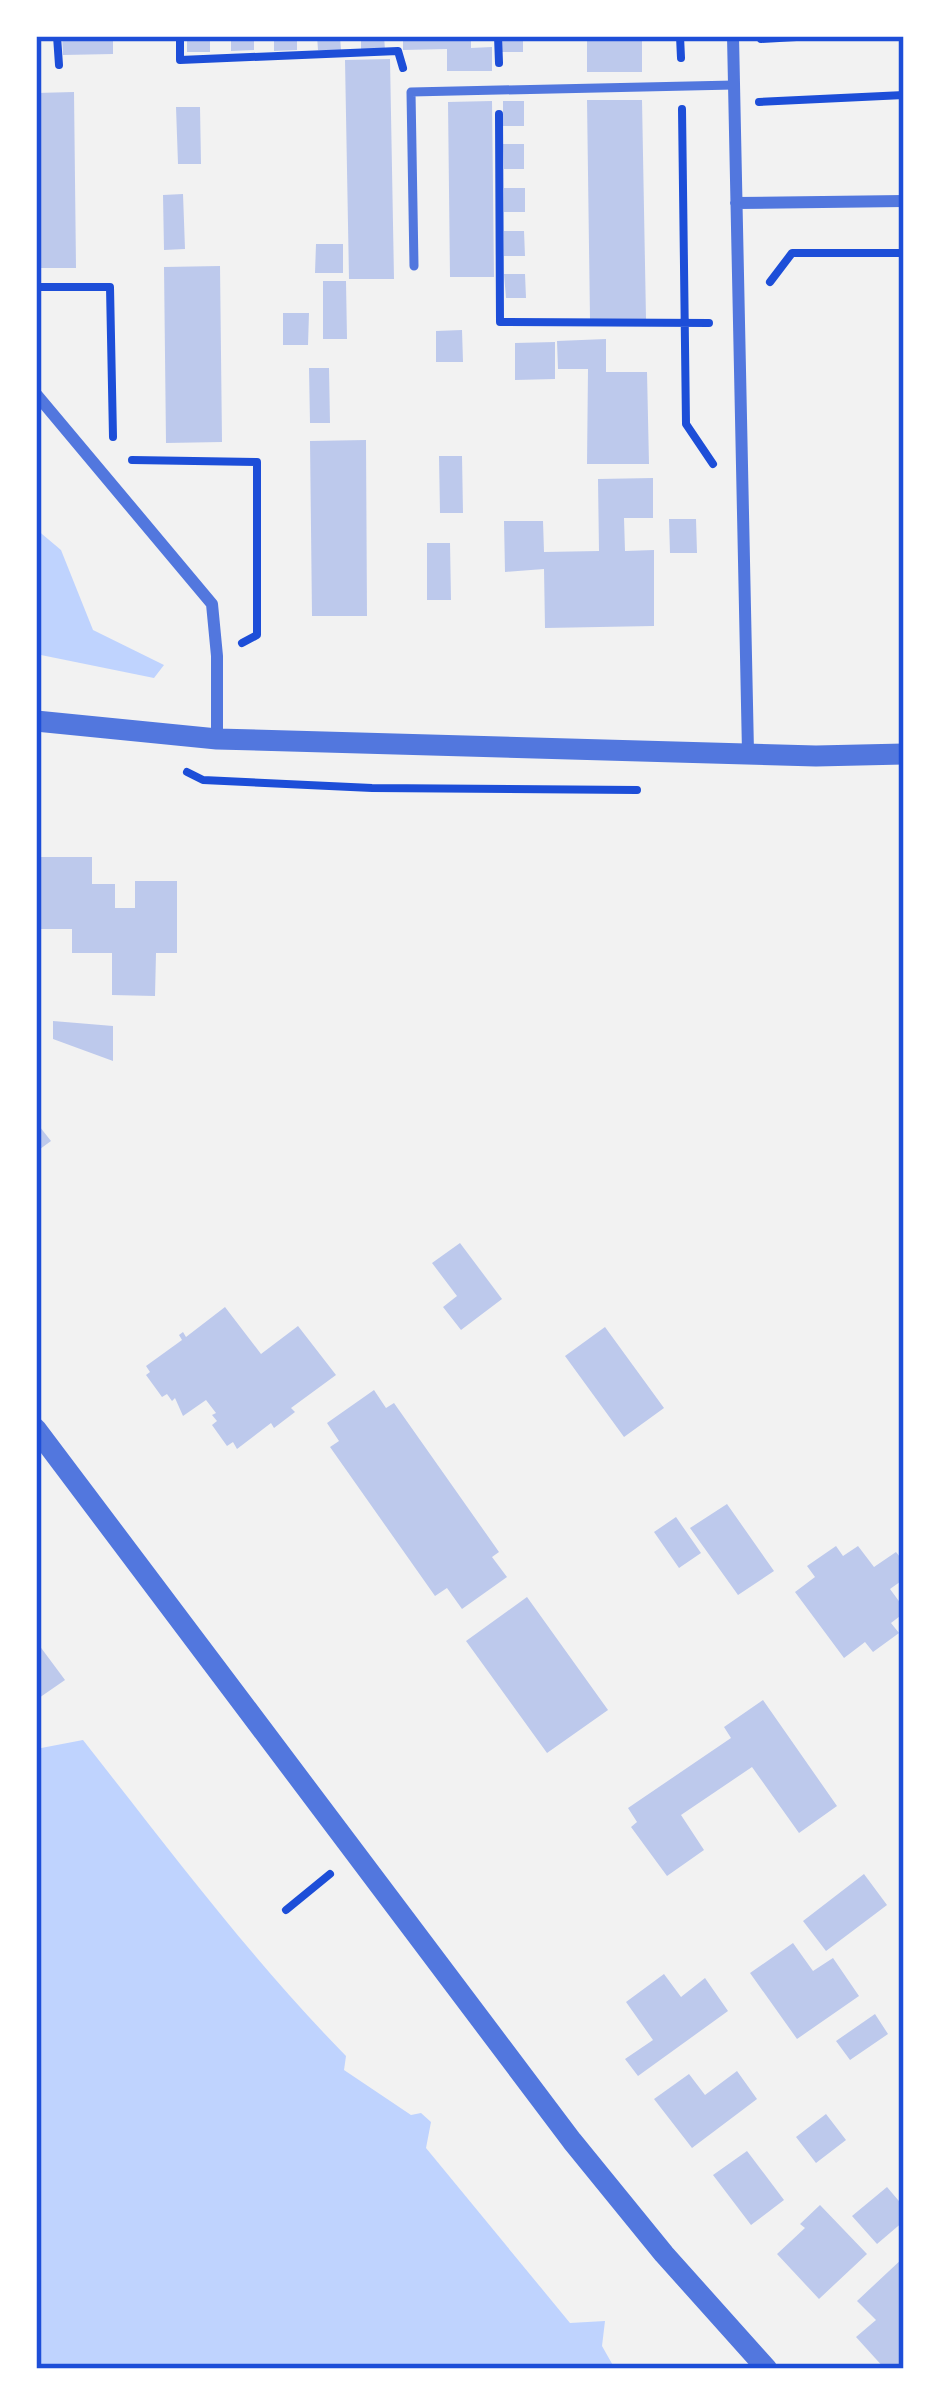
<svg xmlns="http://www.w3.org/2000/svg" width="940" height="2405" font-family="'Exo 2',sans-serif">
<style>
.water{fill:#bfd3fe}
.building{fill:#bdc9ec}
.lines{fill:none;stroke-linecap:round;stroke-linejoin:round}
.path{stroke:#1d4ed8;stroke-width:8}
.service{stroke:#5277de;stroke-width:9}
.minor{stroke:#5277de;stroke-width:12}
.tertiary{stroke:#5277de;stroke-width:21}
.neatline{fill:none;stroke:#1d4ed8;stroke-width:4.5}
</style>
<rect width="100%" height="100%" fill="#f2f2f2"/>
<path class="water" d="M 36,529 L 61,550 L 93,630 L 164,665 L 154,678 L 36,654 Z
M 83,1740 C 168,1848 250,1958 346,2056 L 344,2070 L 411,2115 L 421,2113 L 431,2122 L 426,2148 L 570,2323 L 605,2321 L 602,2346 L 615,2369 L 36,2369 L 36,1749 Z"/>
<path class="building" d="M 62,36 L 113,36 L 113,54 L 63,55 Z
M 187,36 L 210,36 L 210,52 L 187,52 Z
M 231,36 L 254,36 L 254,50 L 231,51 Z
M 274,36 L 297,36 L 297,50 L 274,51 Z
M 317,36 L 340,36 L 341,50 L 318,50 Z
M 361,36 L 384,36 L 385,50 L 361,50 Z
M 403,36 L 471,36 L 471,48 L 492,47 L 492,71 L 447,71 L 447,49 L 403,50 Z
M 502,36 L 523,36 L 523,52 L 502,52 Z
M 587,36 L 642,36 L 642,72 L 587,72 Z
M 390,59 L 394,279 L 349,279 L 345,60 Z
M 74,92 L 76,268 L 36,268 L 36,93 Z
M 587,100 L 642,100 L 646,319 L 590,319 Z
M 492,101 L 494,277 L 450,277 L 448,102 Z
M 503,101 L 524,101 L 524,126 L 503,126 Z
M 176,107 L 200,107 L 201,164 L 178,164 Z
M 503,144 L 524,144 L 524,169 L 504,169 Z
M 504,188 L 525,188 L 525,212 L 504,212 Z
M 183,194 L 185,249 L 164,250 L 163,195 Z
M 504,231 L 524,231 L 525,256 L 504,256 Z
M 316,244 L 343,244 L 343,273 L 315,273 Z
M 220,266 L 222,442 L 166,443 L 164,267 Z
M 504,274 L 525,274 L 526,298 L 506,298 Z
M 323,281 L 346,281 L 347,339 L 323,339 Z
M 283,313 L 309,313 L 308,345 L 283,345 Z
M 462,330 L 463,362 L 436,362 L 436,331 Z
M 606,339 L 606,372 L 647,372 L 649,464 L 587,464 L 588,369 L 558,369 L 557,341 Z
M 555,342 L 555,379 L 515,380 L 515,343 Z
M 309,368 L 329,368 L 330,423 L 310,423 Z
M 366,440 L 367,616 L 312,616 L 310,441 Z
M 439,456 L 462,456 L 463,513 L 440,513 Z
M 653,478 L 653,518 L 624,518 L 625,551 L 654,550 L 654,626 L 545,628 L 544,569 L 505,572 L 504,521 L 543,521 L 544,552 L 599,551 L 598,479 Z
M 669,519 L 696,519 L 697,553 L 670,553 Z
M 427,543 L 450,543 L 451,600 L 427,600 Z
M 36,857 L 92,857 L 92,884 L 115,884 L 115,908 L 135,908 L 135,881 L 177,881 L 177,953 L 156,953 L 155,996 L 112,995 L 112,953 L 72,953 L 72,929 L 36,929 Z
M 53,1021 L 113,1026 L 113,1061 L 53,1039 Z
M 36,1122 L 51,1141 L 36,1152 Z
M 460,1243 L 502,1299 L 461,1330 L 443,1307 L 457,1296 L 432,1263 Z
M 225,1307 L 261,1354 L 298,1326 L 336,1375 L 291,1408 L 295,1412 L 274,1428 L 271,1423 L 237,1449 L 233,1442 L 227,1446 L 212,1425 L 217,1421 L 212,1415 L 216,1413 L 206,1400 L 183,1416 L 175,1398 L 172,1401 L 167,1394 L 162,1397 L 146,1375 L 150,1372 L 146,1366 L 182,1340 L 179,1335 L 183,1332 L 186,1337 Z
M 605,1327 L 664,1408 L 624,1437 L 565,1356 Z
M 374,1390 L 386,1408 L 394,1403 L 499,1552 L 492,1557 L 507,1577 L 462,1609 L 447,1588 L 435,1596 L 330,1447 L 339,1441 L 327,1423 Z
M 727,1504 L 774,1571 L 738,1595 L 690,1528 Z
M 676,1517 L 701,1553 L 679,1568 L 654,1532 Z
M 836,1546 L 843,1556 L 858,1546 L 874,1567 L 896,1552 L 904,1562 L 904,1579 L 890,1589 L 904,1608 L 904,1613 L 891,1623 L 899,1633 L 873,1652 L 865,1642 L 844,1658 L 795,1592 L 815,1577 L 807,1566 Z
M 527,1597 L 608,1710 L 547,1753 L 466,1641 Z
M 36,1641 L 65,1680 L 36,1700 Z
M 763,1700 L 837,1806 L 799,1833 L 752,1767 L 681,1815 L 704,1850 L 667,1876 L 631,1827 L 637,1822 L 628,1808 L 731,1738 L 724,1727 Z
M 864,1874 L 887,1905 L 826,1951 L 803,1921 Z
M 793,1943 L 813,1971 L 833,1958 L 859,1996 L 797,2039 L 750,1973 Z
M 664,1974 L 681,1997 L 705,1978 L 728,2011 L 638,2076 L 625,2059 L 653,2040 L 626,2002 Z
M 875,2014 L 888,2034 L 850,2060 L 836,2041 Z
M 737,2071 L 757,2099 L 692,2148 L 654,2099 L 689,2074 L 705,2095 Z
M 826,2114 L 846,2140 L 816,2163 L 796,2137 Z
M 747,2151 L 784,2200 L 751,2225 L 713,2175 Z
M 887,2187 L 904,2207 L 904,2221 L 877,2244 L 852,2216 Z
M 820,2205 L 867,2254 L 819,2299 L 777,2254 L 805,2228 L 800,2224 Z
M 904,2257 L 904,2369 L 885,2369 L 856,2337 L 876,2320 L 857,2301 Z"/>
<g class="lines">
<path class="path" d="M 57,36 L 59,65
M 180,36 L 180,60 L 398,51 L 403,68
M 498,36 L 499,63
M 680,36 L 681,58
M 761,39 L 814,36
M 759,102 L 904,95
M 682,109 L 686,424 L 713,464
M 499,114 L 500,322 L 709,323
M 770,282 L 792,253 L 904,253
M 36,287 L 110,287 L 113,437
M 132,460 L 257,462 L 257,635 L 242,643
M 187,772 L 203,780 L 372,788 L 637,790
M 286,1910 L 330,1874"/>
<path class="service" d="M 414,266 L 411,92 L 734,85"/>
<path class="minor" d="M 733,36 L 748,752
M 736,203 L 904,201
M 36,394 L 212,604 L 217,656 L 217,739"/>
<path class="tertiary" d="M 36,721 L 217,739 L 816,756 L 904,754
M 36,1429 L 572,2141 L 664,2254 L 767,2369"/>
</g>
<rect width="940" height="2405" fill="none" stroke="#ffffff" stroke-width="78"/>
<rect x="39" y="39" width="862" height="2327" class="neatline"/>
</svg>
